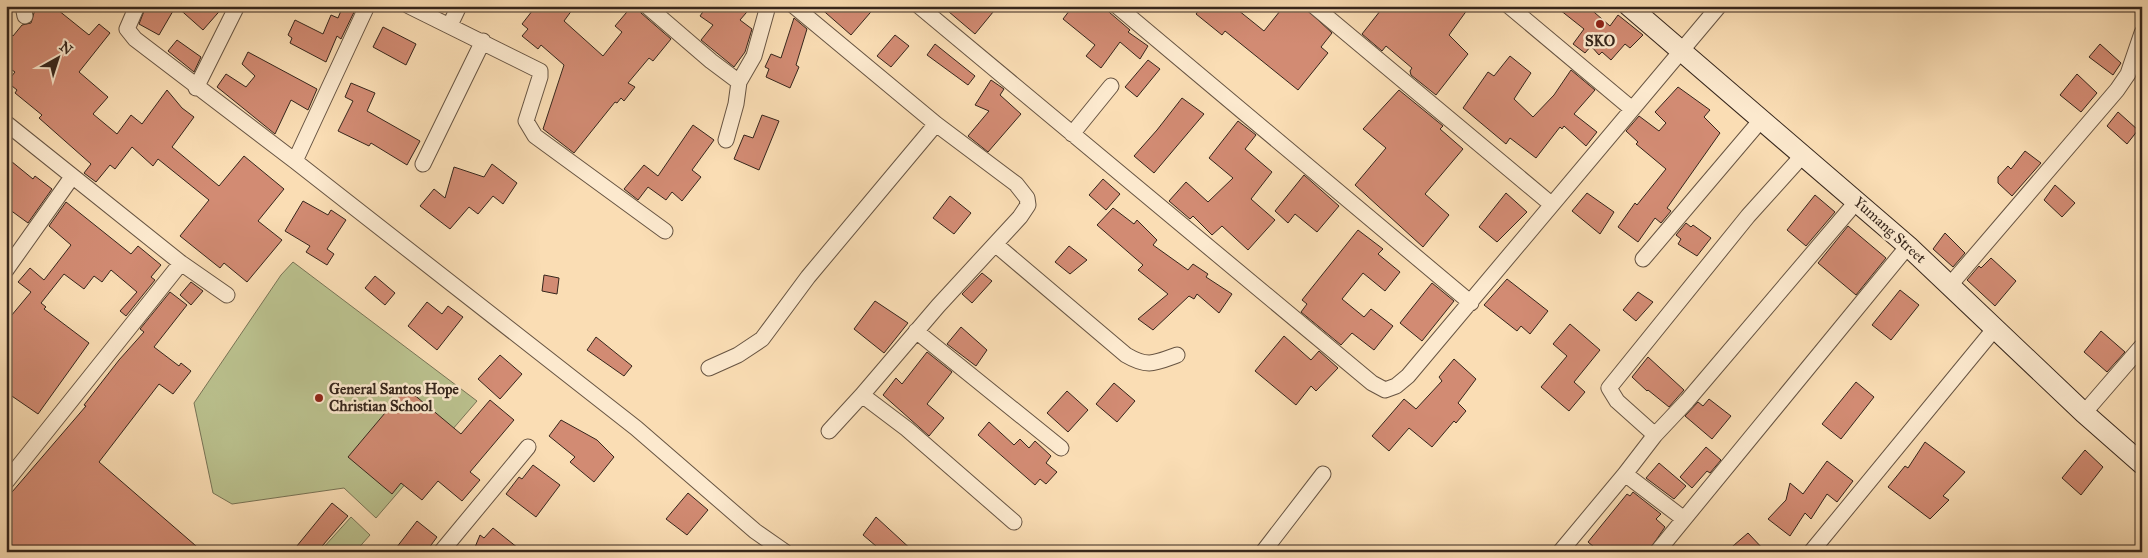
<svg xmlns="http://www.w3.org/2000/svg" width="2148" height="558" font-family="'IM FELL Great Primer',serif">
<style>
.green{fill:#bbc28f;stroke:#787456}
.building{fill:#d28b73;stroke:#36261c}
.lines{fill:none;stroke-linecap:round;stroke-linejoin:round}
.minor-casing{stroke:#675442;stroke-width:17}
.secondary-casing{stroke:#36261c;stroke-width:22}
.minor{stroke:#fce9ce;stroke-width:15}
.secondary{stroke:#fce9ce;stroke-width:20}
.poi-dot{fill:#8f2418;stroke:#fce9ce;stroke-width:2}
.labels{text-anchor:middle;stroke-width:5;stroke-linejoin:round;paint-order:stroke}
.poi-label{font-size:15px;font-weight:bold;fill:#36261c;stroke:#fce9ce}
.street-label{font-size:15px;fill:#36261c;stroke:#fce9ce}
</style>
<rect width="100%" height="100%" fill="#faddb4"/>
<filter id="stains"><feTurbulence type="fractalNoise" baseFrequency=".004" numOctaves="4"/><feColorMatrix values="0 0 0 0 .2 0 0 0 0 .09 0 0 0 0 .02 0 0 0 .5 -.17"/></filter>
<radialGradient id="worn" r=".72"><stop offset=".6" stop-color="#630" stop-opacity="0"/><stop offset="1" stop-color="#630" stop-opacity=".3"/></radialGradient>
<path class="green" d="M 293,262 L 477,401 L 376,518 L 344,488 L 232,504 L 213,493 L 194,403 L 281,275 Z
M 351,517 L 370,535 L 355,552 L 327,552 L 323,548 Z"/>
<path class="building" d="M 36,6 L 53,6 L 89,35 L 99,24 L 110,33 L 79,72 L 108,97 L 93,114 L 117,134 L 131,115 L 142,124 L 167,90 L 182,108 L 194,117 L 172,147 L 219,186 L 244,156 L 284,189 L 258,221 L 282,240 L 247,282 L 224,263 L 220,268 L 180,236 L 209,200 L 158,159 L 153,166 L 132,147 L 115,169 L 110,165 L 96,182 L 84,173 L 91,164 L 39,118 L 42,115 L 15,93 L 17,90 L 7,82 L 15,72 L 6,66 L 6,31 L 13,36 L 22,25 L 31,23 Z
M 146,6 L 164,6 L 173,11 L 159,35 L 139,24 Z
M 176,6 L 224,6 L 203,30 Z
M 343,6 L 356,8 L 341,39 L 337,36 L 326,62 L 290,43 L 292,38 L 288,35 L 295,20 L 323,34 L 331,15 L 338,18 Z
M 536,6 L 575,6 L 564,21 L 603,56 L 622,32 L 615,26 L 632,6 L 638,6 L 641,13 L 671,39 L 653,61 L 649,58 L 628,83 L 635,87 L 624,101 L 621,98 L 617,103 L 615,102 L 574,153 L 543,129 L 564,65 L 541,45 L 538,49 L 522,36 L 528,29 L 522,24 Z
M 707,6 L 752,6 L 740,20 L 752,29 L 745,52 L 734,67 L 701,40 L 713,25 L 700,16 Z
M 818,6 L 876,6 L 851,35 Z
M 942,6 L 998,6 L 975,34 Z
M 1073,6 L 1102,6 L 1130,30 L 1128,32 L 1148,46 L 1140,59 L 1120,42 L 1101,68 L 1086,56 L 1095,45 L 1063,19 Z
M 1202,6 L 1233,6 L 1264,31 L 1284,6 L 1303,6 L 1332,33 L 1321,47 L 1328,53 L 1298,90 L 1225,31 L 1222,35 L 1196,14 Z
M 1384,6 L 1470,6 L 1449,35 L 1468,54 L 1436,95 L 1411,75 L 1410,71 L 1412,68 L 1386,46 L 1382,51 L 1362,34 Z
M 1555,6 L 1587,6 L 1610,26 L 1618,15 L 1643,35 L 1630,48 L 1625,44 L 1611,60 L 1602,52 L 1599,55 L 1591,46 L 1585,53 L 1573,44 L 1584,29 Z
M 794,18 L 807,29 L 796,65 L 799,67 L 790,88 L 766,77 L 769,69 L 765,67 L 771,54 L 781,58 Z
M 383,27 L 416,44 L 406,65 L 373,47 Z
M 895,35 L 909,46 L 891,67 L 877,56 Z
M 177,40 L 201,57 L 194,72 L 168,51 Z
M 935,44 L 975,76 L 968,85 L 927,55 Z
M 2100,44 L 2121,63 L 2113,75 L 2089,57 Z
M 248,52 L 317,89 L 308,110 L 291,100 L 275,134 L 217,87 L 226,74 L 246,87 L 255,76 L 242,64 Z
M 1510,56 L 1531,73 L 1514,99 L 1533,117 L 1554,95 L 1571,70 L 1595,90 L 1574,114 L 1597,132 L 1586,146 L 1564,126 L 1562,129 L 1560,127 L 1536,158 L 1510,138 L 1506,144 L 1463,108 L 1488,72 L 1494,76 Z
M 1148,60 L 1160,69 L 1137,97 L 1125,87 Z
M 2077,74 L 2097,93 L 2081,112 L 2060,95 Z
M 991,80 L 1004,89 L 1000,95 L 1021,114 L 988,152 L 968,136 L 989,111 L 975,105 Z
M 351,83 L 375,93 L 367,111 L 420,141 L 407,165 L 371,143 L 369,146 L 338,131 L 353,101 L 345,97 Z
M 1678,87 L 1710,110 L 1704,117 L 1720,133 L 1667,208 L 1671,211 L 1661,223 L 1655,218 L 1638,242 L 1618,227 L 1635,203 L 1637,205 L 1666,169 L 1636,144 L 1638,142 L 1626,131 L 1639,116 L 1659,131 L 1666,123 L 1655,112 Z
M 1399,90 L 1443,126 L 1440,129 L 1463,149 L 1425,194 L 1449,215 L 1423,247 L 1355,185 L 1386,148 L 1363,129 Z
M 1182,98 L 1204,114 L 1154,173 L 1134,156 L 1157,130 Z
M 2118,112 L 2138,130 L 2127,144 L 2107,126 Z
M 762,115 L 779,121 L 759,170 L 734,159 L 744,135 L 753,138 Z
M 1238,121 L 1256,135 L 1245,149 L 1272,172 L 1251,199 L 1275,220 L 1248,250 L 1222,226 L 1212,235 L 1193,216 L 1190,219 L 1169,201 L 1186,182 L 1208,202 L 1233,178 L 1209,158 Z
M 693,125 L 714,140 L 692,170 L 701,177 L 682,201 L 672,192 L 666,200 L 648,187 L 638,200 L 624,189 L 644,165 L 658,176 Z
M 2025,151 L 2041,163 L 2012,196 L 1998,183 L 1998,177 L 2008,166 L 2011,169 Z
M 6,157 L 33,179 L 35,176 L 52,189 L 28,223 L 6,207 Z
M 492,164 L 517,183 L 503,204 L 493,196 L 478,214 L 469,207 L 450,229 L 420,206 L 434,189 L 445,198 L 454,167 L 484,177 Z
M 1304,175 L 1339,206 L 1317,232 L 1295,214 L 1288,223 L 1275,211 Z
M 1103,179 L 1120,194 L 1106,210 L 1089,195 Z
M 2055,185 L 2075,203 L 2062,217 L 2044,200 Z
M 1506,193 L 1527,212 L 1497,242 L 1479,227 Z
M 1587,193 L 1614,212 L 1600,234 L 1572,211 Z
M 1815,195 L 1835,212 L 1806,246 L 1787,230 Z
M 950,196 L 971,213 L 954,234 L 933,218 Z
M 303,201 L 328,215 L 331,210 L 346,220 L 327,249 L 334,254 L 327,265 L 306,252 L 310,246 L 285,231 Z
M 66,202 L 131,254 L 138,246 L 161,265 L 151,277 L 155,280 L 126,316 L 120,311 L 137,292 L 111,270 L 102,282 L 94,276 L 84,289 L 64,274 L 41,303 L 46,307 L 44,309 L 89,343 L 38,414 L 6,392 L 6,322 L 31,292 L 18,282 L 30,268 L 44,280 L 71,245 L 49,226 Z
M 1113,208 L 1134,224 L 1137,220 L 1157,240 L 1153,245 L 1188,270 L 1193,264 L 1208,274 L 1206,277 L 1232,294 L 1219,313 L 1197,294 L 1194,299 L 1189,296 L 1153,330 L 1138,319 L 1168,294 L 1138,270 L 1143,265 L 1097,225 Z
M 1686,223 L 1691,227 L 1693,225 L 1711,238 L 1697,256 L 1678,244 L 1681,239 L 1676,235 Z
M 1848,226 L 1886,258 L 1856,295 L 1818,263 Z
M 1358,230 L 1383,249 L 1378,254 L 1400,272 L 1385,291 L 1363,273 L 1342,299 L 1364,317 L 1371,309 L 1393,326 L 1374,350 L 1352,333 L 1341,345 L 1301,312 L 1307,304 L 1302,300 Z
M 1945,233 L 1965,253 L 1953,267 L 1933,249 Z
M 1069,246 L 1087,260 L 1070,274 L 1055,262 Z
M 1991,258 L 2016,281 L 1995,306 L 1967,280 L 1979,266 L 1981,268 Z
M 982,273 L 992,281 L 972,303 L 962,294 Z
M 544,275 L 559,278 L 557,294 L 542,291 Z
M 375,276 L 395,293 L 385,305 L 365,288 Z
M 1507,279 L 1548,311 L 1530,334 L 1521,326 L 1517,331 L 1484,305 Z
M 191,282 L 203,291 L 191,305 L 180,295 Z
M 1432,283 L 1454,301 L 1422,341 L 1400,323 Z
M 1900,290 L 1919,305 L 1891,340 L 1872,325 Z
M 170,292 L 187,305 L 154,347 L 179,366 L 181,363 L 191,371 L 173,394 L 159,384 L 99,462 L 203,552 L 6,552 L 6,499 L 86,406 L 84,405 L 119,360 L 144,332 L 140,329 Z
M 1638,292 L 1653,302 L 1636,321 L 1623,310 Z
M 875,301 L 908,323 L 884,353 L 854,329 Z
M 427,302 L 442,314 L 448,306 L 463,317 L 437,350 L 408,326 Z
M 1570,324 L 1600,350 L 1574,382 L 1585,392 L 1569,411 L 1541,387 L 1567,356 L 1553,344 Z
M 961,327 L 987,350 L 976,366 L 947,344 Z
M 2101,331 L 2125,352 L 2107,372 L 2084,352 Z
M 1284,336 L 1311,360 L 1319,351 L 1338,368 L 1316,391 L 1311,386 L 1296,405 L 1255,371 Z
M 596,337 L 632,366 L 624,376 L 587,350 Z
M 927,352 L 952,372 L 927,404 L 944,418 L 929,436 L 883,395 L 896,378 L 902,384 Z
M 500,355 L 522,374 L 500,399 L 478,379 Z
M 1648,357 L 1684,390 L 1669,407 L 1648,390 L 1647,391 L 1632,377 Z
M 1454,359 L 1476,379 L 1458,403 L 1466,411 L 1456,423 L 1454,421 L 1432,447 L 1409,428 L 1389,451 L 1372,436 L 1404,399 L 1416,409 L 1442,381 L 1439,377 Z
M 1856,382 L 1874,397 L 1841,439 L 1822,424 Z
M 1114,383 L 1135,401 L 1117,422 L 1096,404 Z
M 406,388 L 461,434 L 490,400 L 514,420 L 470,472 L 480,480 L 462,501 L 438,481 L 422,500 L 401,483 L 392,494 L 348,457 Z
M 1067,391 L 1088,410 L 1068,432 L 1047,413 Z
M 1709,399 L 1731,416 L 1712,439 L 1685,416 L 1698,402 L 1703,406 Z
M 561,420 L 597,440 L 614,457 L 594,482 L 570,462 L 575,457 L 549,436 Z
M 989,422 L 1014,445 L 1020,439 L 1029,448 L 1035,441 L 1051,456 L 1046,463 L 1057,472 L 1046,484 L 1040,479 L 1035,485 L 978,435 Z
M 1925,442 L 1965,472 L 1943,496 L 1949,500 L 1930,519 L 1888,487 L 1905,466 L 1908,468 Z
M 1706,447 L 1721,460 L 1710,473 L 1707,471 L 1692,488 L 1680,477 Z
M 2085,450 L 2103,467 L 2081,495 L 2062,478 Z
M 1827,461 L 1853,481 L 1837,502 L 1827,494 L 1811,519 L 1805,513 L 1790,536 L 1768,519 L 1786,500 L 1790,483 L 1803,494 Z
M 1659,463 L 1686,486 L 1674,499 L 1646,478 Z
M 533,465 L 560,485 L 536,517 L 506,494 L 519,477 L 522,479 Z
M 1633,492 L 1661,514 L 1656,519 L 1665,527 L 1648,552 L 1600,552 L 1588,542 L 1627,494 L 1630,496 Z
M 688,493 L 708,510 L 687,535 L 666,519 Z
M 332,503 L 348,516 L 317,552 L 292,552 Z
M 876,517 L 914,552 L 883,552 L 863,535 Z
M 417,521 L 437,537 L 426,552 L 393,552 Z
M 493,528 L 523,552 L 473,552 L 480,535 L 484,538 Z
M 1748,533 L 1766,552 L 1726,552 Z"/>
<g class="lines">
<g class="minor-casing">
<path id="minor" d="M 23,6 L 25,16
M 137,6 L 127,29 L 135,39 L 295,161 L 636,428 L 755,531 L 785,552
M 409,6 L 540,71 L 540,77 L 526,121 L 535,136 L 665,231
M 647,6 L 711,61 L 739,82 L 736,104 L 726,140
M 794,6 L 936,124 L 1016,184 L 1027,198 L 1028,205 L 1020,217 L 938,306 L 862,395 L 907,429 L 1014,522
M 919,6 L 1372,383 L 1385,390 L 1396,386 L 1408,376 L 1719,6
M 1117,6 L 1471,303
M 1314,6 L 1551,204
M 1509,6 L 1632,109
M 450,25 L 459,6
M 739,82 L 754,56 L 768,6
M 196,88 L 237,6
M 6,123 L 181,263 L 227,295
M 1072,134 L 1111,86
M 295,161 L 367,6
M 423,164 L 483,41
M 995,244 L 1126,355 C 1148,368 1155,363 1177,355
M 1643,259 L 1761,120
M 6,270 L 72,177
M 1950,285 L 2117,90 L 2128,74 L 2142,33
M 916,331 L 1061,448
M 709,368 L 738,355 L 762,339 L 808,277 L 936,124
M 2084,413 L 2142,346
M 829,431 L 862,395
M 1655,435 L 1617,401 L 1609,388 L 1748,216 L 1803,155
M 1625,474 L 1684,519
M 6,482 L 181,263
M 441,552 L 528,447
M 1263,552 L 1323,474
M 1560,552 L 1625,474 L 1655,435 L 1687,401 L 1857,201
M 1657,552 L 1908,246
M 1811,552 L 1996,327"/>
</g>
<g class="secondary-casing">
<path id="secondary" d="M 1629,6 L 1908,246 L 2084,413 L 2142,464"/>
</g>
<use href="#minor" class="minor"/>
<use href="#secondary" class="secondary"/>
</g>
<g class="poi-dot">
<circle cx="1600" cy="24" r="5"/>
<circle cx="319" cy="398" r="5"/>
</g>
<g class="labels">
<g class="poi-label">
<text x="1600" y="46">SKO</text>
<text x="329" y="394" text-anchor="start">General Santos Hope<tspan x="329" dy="17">Christian School</tspan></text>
</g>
<g class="street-label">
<text transform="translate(1890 230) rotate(42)" y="5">Yumang Street</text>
</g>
</g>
<rect width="2148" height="558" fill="none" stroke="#faddb4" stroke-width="25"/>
<rect x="8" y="8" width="2133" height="543" fill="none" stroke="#36261c" stroke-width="2.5"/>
<rect x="12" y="12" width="2123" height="533" fill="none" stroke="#36261c"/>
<g transform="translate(58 58) rotate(39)" stroke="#fce9ce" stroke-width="4" paint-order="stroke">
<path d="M0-4L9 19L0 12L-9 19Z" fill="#36261c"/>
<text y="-8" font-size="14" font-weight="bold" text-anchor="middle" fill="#36261c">N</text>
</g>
<rect width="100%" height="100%" filter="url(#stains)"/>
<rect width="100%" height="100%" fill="url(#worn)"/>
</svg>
